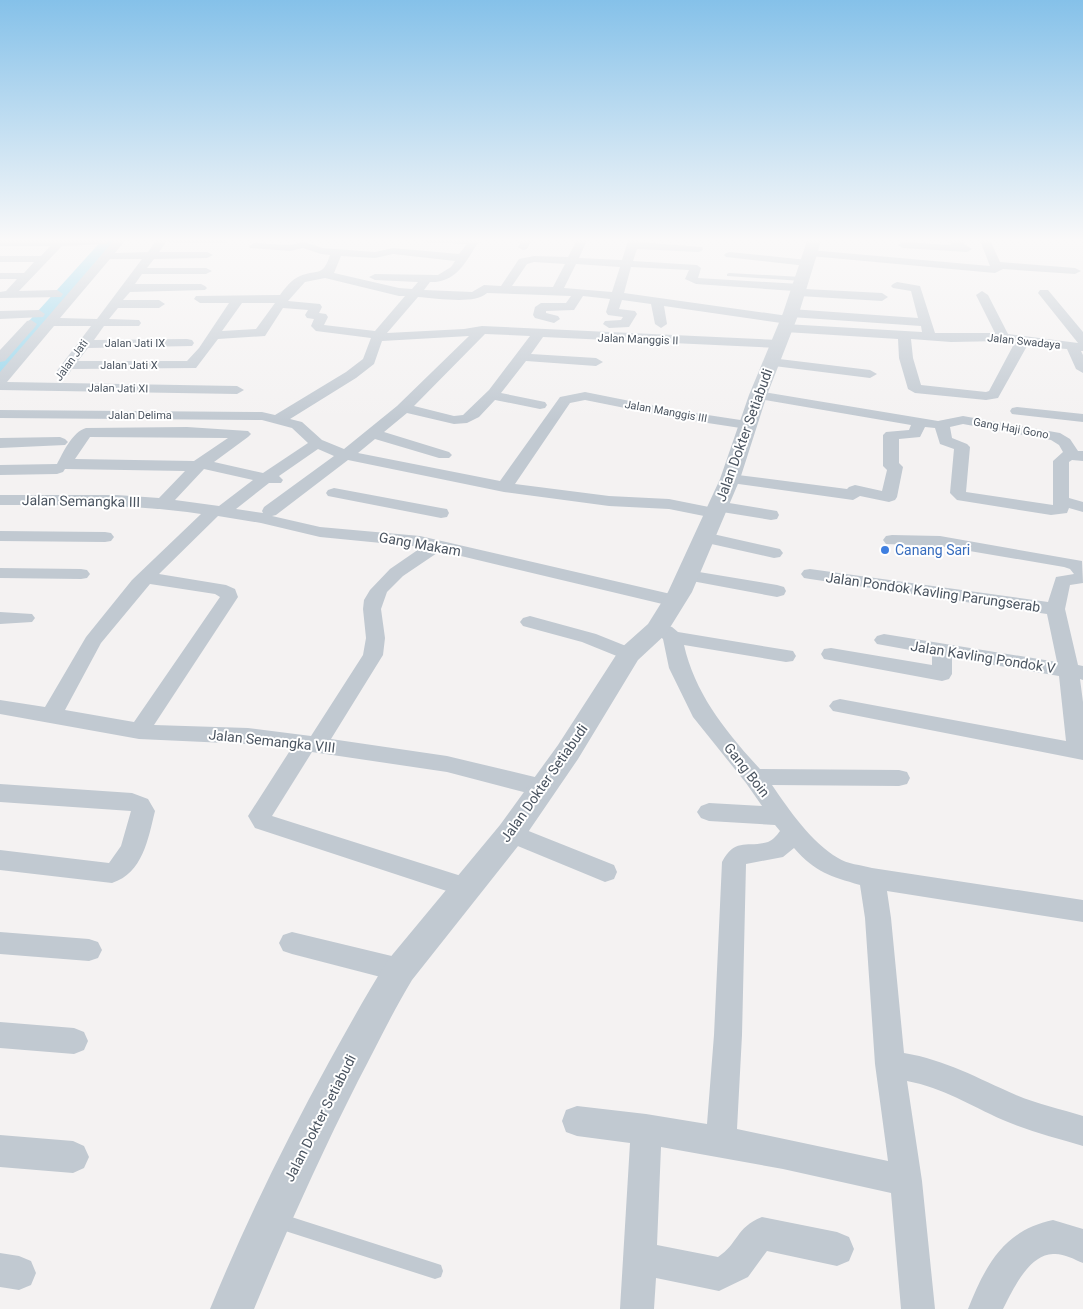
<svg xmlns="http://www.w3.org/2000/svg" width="1083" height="1309" font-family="Roboto,sans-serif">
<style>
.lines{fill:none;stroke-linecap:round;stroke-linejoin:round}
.river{fill:#92d4eb;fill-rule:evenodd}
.service{fill:#c1c9d1;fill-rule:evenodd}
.minor{fill:#c1c9d1;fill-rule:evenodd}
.tertiary{fill:#c1c9d1;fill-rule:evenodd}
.shop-dot{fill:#3f7fe0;stroke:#fff;stroke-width:2}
.labels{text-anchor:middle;stroke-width:4;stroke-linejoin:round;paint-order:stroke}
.far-street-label{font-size:11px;fill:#4a5460;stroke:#fff}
.street-label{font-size:14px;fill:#4a5460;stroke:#fff}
.shop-label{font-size:14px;fill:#366cbe;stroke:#fff;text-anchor:start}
</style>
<rect width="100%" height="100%" fill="#f4f2f2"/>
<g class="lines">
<path class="river" d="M 104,238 L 123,238 L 8,372 L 0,374 L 0,353 Z"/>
<path class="service" d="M 923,238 L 936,238 L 937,239 L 934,241 Z
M 729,273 L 802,277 L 805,279 L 802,281 L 727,276 L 727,274 Z
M 279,1213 L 435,1263 L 441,1265 L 443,1271 L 441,1277 L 435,1279 L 279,1229 L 273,1227 L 271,1221 L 273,1215 Z"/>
<path class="minor" d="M 116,238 L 127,238 L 115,253 L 148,252 L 158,238 L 227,238 L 228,240 L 223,243 L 166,242 L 159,252 L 207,252 L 213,255 L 207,258 L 154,259 L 147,268 L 206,268 L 212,271 L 206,274 L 142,274 L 135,284 L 201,284 L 205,286 L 207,288 L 205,290 L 130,292 L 123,300 L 159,300 L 165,304 L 159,308 L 118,308 L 109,319 L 139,320 L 141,323 L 139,326 L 104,326 L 94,340 L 187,339 L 192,340 L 194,343 L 192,346 L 88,348 L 78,361 L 187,361 L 199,348 L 229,303 L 200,303 L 194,299 L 196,296 L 280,295 C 285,288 292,279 300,276 C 318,269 323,277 330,255 L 321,254 L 303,248 L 290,251 L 250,248 L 249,246 L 254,243 L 290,245 L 304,242 L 322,248 L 375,252 L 393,248 L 459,254 L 467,244 L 427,242 L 422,239 L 481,238 C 467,259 458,283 430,282 L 424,290 L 472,292 L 484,285 L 501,286 L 519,259 L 534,256 L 568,257 L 578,238 L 588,238 L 579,258 L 622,260 L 629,238 L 639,238 L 638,242 L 702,247 L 703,249 L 702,251 L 698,252 L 637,249 L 633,261 L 697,265 L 701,268 L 698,278 L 800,284 L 804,286 L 805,289 L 882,293 L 888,297 L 882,301 L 799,296 L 795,295 L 794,291 L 696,284 L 685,279 L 689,270 L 631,267 L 624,293 L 788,316 L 794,320 L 788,324 L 664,306 L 667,324 L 661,328 L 655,324 L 651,304 L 622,300 L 619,309 L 635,311 L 637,314 L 629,327 L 609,328 L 603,324 L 605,321 L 621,320 L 623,317 L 608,315 L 606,312 L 610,299 L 583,296 L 574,310 L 546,311 L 546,313 L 558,316 L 560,319 L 554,323 L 535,318 L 533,315 L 535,307 L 541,303 L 566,303 L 571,296 L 487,293 C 475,305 436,298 418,297 L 387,333 L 464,329 L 482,326 L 778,340 L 785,344 L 778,348 L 543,337 L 531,354 L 596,358 L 603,362 L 596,366 L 526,361 L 501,393 L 545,402 L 547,405 L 545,408 L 540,409 L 495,400 L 479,417 L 467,423 L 454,424 L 407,413 L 384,432 L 449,452 L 452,455 L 449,458 L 439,458 L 375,439 L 358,453 L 500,481 L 560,397 L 585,392 L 675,410 L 747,421 L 752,422 L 754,425 L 752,428 L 747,429 L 675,418 L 585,400 L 570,403 L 515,484 L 609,496 L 669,499 L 709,507 L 711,502 L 717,501 L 777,511 L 779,515 L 777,519 L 771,520 L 722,512 L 720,517 L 714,518 L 669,509 L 609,506 L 504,492 L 348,460 L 276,515 L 272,516 L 320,527 L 420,536 L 675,595 L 682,597 L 684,601 L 682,605 L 675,607 L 440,551 L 403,576 L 387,592 L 381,609 L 385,638 L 383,655 L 331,739 L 447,756 L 543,779 L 551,782 L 554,788 L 551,794 L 543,797 L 447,772 L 312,752 L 272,816 L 477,881 L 481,888 L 477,895 L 468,898 L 255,828 L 248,816 L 291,749 L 248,744 L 139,739 L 0,714 L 0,700 L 45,707 L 86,637 L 132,580 L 201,514 C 134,504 68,505 0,505 L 0,495 L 117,495 L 159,498 L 185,471 L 65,469 L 63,472 L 57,474 L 0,475 L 0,465 L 57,464 C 63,453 72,432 86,428 L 187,427 L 248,431 L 251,434 L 248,437 L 214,462 L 263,473 L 308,443 L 292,428 L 262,420 L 0,418 L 0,410 L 262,412 L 275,415 L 346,372 L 363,359 L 371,338 L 316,331 L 311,326 L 314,319 L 307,318 L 305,315 L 308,310 L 283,308 L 265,336 L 218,339 L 196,368 L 72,369 L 68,375 L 63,376 L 56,372 L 91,326 L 54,326 L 7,382 L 237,386 L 244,390 L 237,394 L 0,390 L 0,372 ZM 393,254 L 455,261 L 451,267 L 438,275 L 375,274 L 369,277 L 375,280 L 418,282 L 412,289 L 399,288 L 334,273 L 341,256 L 375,258 ZM 110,259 L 142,259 L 97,319 L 60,318 ZM 534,262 L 565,264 L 553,287 L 512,286 L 527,264 ZM 576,264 L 620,267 L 612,292 L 564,288 ZM 325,278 L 399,296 L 405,296 L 375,331 L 324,325 L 328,317 L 326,314 L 319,313 L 322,307 L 320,304 L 288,301 L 305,282 ZM 242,303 L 275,303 L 256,329 L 222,331 ZM 485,334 L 530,336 L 489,390 L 463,415 L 454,416 L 414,406 ZM 469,336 L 397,406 L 344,449 L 322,440 L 302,422 L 290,419 L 356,378 L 374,364 L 382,341 ZM 90,437 L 228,438 L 194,461 L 75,459 ZM 318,449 L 334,456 L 264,507 L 262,511 L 263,513 L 236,509 L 269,483 L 281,483 L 283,480 L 279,476 ZM 204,469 L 253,480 L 219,506 L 175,500 ZM 218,516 L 261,523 L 320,537 L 422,547 L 390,569 L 370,590 L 364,600 L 363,609 L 366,638 L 363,655 L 311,736 L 248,728 L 154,725 L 238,597 L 235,589 L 226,585 L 159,574 ZM 150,584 L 215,594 L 220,597 L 134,722 L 65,710 L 101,643 Z
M 523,238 L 533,238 L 527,249 L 523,250 L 518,247 Z
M 853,238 L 866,238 L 861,241 Z
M 950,238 L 960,238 L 961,242 L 972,249 L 967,252 L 903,248 L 898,245 L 903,242 L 951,245 Z
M 979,238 L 989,238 L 1000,262 L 1075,268 L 1081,271 L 1075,274 L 1003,269 L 995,273 L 810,256 L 805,253 L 810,250 L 990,266 Z
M 103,239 L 107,240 L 108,242 L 107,244 L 62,246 L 19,291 L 57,290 L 63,294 L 61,297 L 0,298 L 0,292 L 6,291 L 17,279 L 0,279 L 0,273 L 24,273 L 34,262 L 0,262 L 0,256 L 41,256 L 50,246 L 0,246 L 0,240 Z
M 730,252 L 807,260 L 813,263 L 807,266 L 726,257 L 724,255 L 726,253 Z
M 897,282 L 920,286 L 935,333 L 995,333 L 976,295 L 982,291 L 988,295 L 1008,334 L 1078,343 L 1038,293 L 1040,290 L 1048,290 L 1083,332 L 1083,351 L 1081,351 L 1083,355 L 1083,373 L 1076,369 L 1067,349 L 1027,346 L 998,398 L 986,400 L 915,393 L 908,389 L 899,358 L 898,339 L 785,332 L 779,328 L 785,324 L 922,332 L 921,326 L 791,317 L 785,313 L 791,309 L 918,318 L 911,291 L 893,288 L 891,286 L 893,284 ZM 911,339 L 951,342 L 1003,341 L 1014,344 L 989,391 L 986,392 L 921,385 L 913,358 Z
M 39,310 L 45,314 L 43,317 L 0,319 L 0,311 Z
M 31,320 L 37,324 L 35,327 L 5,361 L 0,362 L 0,350 L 27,321 Z
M 771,358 L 870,370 L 877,374 L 870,378 L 766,365 L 764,362 L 766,359 Z
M 758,391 L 938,421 L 963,416 L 1060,433 L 1070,439 L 1078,451 L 1083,451 L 1083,461 L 1072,460 L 1069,462 L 1069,498 L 1083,502 L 1083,512 L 1069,508 L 1067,513 L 1051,515 L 957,500 L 950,493 L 954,449 L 940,444 L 935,428 L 925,427 L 920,437 L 899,439 L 899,463 L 903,467 L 897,497 L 895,500 L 889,502 L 860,496 L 853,500 L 724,482 L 722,479 L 724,476 L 730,474 L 847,489 L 849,487 L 855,485 L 882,491 L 887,470 L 883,466 L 883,435 L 886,432 L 909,430 L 911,425 L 753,398 L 751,395 L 753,392 ZM 963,424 L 1051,440 L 1059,445 L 1063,452 L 1053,461 L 1053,505 L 966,492 L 970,447 L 967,444 L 952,438 L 950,427 Z
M 1017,407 L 1083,414 L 1083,422 L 1012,414 L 1010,411 L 1012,408 Z
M 60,437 L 65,439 L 68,442 L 65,445 L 0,448 L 0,438 Z
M 334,488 L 441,508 L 447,509 L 449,513 L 447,517 L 441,518 L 328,496 L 326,493 L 328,490 Z
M 0,531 L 105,532 L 111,533 L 114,537 L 111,541 L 105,542 L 0,541 Z
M 704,532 L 780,549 L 783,553 L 780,557 L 774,558 L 698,541 L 695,537 L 698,533 Z
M 892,535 L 940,536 L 1082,561 L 1083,583 L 1070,585 L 1065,609 L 1078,665 L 1083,666 L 1083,680 L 1080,679 L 1083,702 L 1083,760 L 833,711 L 829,706 L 833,701 L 840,699 L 1066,741 L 1059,676 L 952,658 L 952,674 L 949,679 L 942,681 L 824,659 L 821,654 L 824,649 L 831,648 L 932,665 L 932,654 L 877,644 L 874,640 L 877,636 L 884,634 L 1057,662 L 1047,614 L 810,579 L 804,578 L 801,574 L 804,570 L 810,569 L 1048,602 L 1056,577 L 1074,574 L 1070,569 L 1064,567 L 940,546 L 886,544 L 883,540 L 886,536 Z
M 0,568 L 81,569 L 87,570 L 90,574 L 87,578 L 81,579 L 0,578 Z
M 687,570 L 777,585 L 784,587 L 786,591 L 784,595 L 777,597 L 681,579 L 678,575 L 681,571 Z
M 0,612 L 32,614 L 35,618 L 32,622 L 0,624 Z
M 530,616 L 596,634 L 636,650 L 639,655 L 636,660 L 629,661 L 582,642 L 523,626 L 520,622 L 523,618 Z
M 657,623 L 672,627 L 678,632 L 793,651 L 796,656 L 793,661 L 786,662 L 684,645 C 695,694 726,732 760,769 L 899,770 L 907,772 L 910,778 L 907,784 L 899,786 L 772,785 C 789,810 812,843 838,858 C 847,864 861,865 872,868 L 1083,900 L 1083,922 L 887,891 L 891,918 L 904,1053 C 946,1060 977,1078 1016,1095 C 1037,1104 1061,1109 1083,1116 L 1083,1146 C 1056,1138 1028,1131 1003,1120 C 969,1105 944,1088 907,1081 L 922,1181 L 935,1309 L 901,1309 L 891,1193 L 783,1169 L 661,1147 L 657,1245 L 718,1257 C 739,1243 735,1228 762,1217 L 837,1232 L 849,1237 L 854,1249 L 849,1261 L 837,1266 L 767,1251 L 748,1277 L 719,1291 L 656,1278 L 654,1309 L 620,1309 L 630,1143 L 577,1136 L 566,1132 L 562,1121 L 566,1110 L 577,1106 L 646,1114 L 707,1124 L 714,1035 L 722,862 C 735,837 747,848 768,842 C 773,840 777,835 780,831 L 775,825 L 709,821 L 701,818 L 697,812 L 701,806 L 709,803 L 762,806 L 746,783 L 693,717 L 669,668 L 663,639 L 658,635 L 650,633 L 647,629 L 650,625 ZM 794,848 C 816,873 830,876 860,885 L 865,918 L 875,1064 L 888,1161 L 737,1129 L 742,1035 L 746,864 L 783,857 Z
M 0,784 L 132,793 L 148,799 L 155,811 C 148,839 143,873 112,883 L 0,870 L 0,850 L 109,863 L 121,846 L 131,811 L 0,802 Z
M 511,824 L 614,865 L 617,872 L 614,879 L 605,882 L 503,840 L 499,833 L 503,826 Z
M 0,932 L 89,939 L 98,942 L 102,950 L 98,958 L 89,961 L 0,954 Z
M 292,932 L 400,958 L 410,962 L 414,970 L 410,978 L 400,982 L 292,954 L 283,951 L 279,943 L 283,935 Z
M 0,1022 L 74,1028 L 84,1032 L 88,1041 L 84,1050 L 74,1054 L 0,1048 Z
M 0,1135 L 73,1141 L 84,1146 L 89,1157 L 84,1168 L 73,1173 L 0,1167 Z
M 1053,1220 L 1083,1229 L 1083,1263 C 1074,1259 1063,1253 1053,1254 C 1028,1255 1013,1290 1003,1309 L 968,1309 C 985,1266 1004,1230 1053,1220 Z
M 0,1253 L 19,1256 L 31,1261 L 36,1273 L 31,1285 L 19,1290 L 0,1287 Z"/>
<path class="tertiary" d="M 808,238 L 822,238 L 799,313 L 767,395 L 740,479 L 692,592 L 666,634 L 638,660 L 578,759 L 522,841 L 412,980 C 392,1013 376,1047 358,1081 C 320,1156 286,1232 254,1309 L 210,1309 C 245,1224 285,1142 329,1062 C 348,1028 367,993 388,960 L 500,825 L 558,745 L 620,649 L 648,624 L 668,592 L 720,479 L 749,395 L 783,313 Z"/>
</g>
<linearGradient id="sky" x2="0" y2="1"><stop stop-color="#85c1e9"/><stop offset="0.57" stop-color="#faf9f9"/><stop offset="1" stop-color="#faf9f9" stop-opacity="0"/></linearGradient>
<rect width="1083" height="421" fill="url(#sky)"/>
<circle class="shop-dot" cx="885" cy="550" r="5"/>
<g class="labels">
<g class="far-street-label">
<text transform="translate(638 339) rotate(2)" y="4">Jalan Manggis II</text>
<text transform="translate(1024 341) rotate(6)" y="4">Jalan Swadaya</text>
<text x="135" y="347">Jalan Jati IX</text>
<text transform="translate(71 360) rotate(-54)" y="4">Jalan Jati</text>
<text x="129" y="369">Jalan Jati X</text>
<text transform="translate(118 388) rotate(1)" y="4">Jalan Jati XI</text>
<text transform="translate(666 411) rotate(10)" y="4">Jalan Manggis III</text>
<text x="140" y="419">Jalan Delima</text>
<text transform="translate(1011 428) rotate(10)" y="4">Gang Haji Gono</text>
</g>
<g class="street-label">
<text transform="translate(744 435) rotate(-70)" y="5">Jalan Dokter Setiabudi</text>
<text transform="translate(81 501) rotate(1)" y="5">Jalan Semangka III</text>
<text transform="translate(420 544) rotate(10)" y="5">Gang Makam</text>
<text transform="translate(933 592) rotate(8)" y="5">Jalan Pondok Kavling Parungserab</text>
<text transform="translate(983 657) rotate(9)" y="5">Jalan Kavling Pondok V</text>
<text transform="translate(272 741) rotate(6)" y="5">Jalan Semangka VIII</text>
<text transform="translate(747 770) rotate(52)" y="5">Gang Boin</text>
<text transform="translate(544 783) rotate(-55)" y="5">Jalan Dokter Setiabudi</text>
<text transform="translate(320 1118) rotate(-63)" y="5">Jalan Dokter Setiabudi</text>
</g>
<g class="shop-label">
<text x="895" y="555">Canang Sari</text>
</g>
</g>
</svg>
